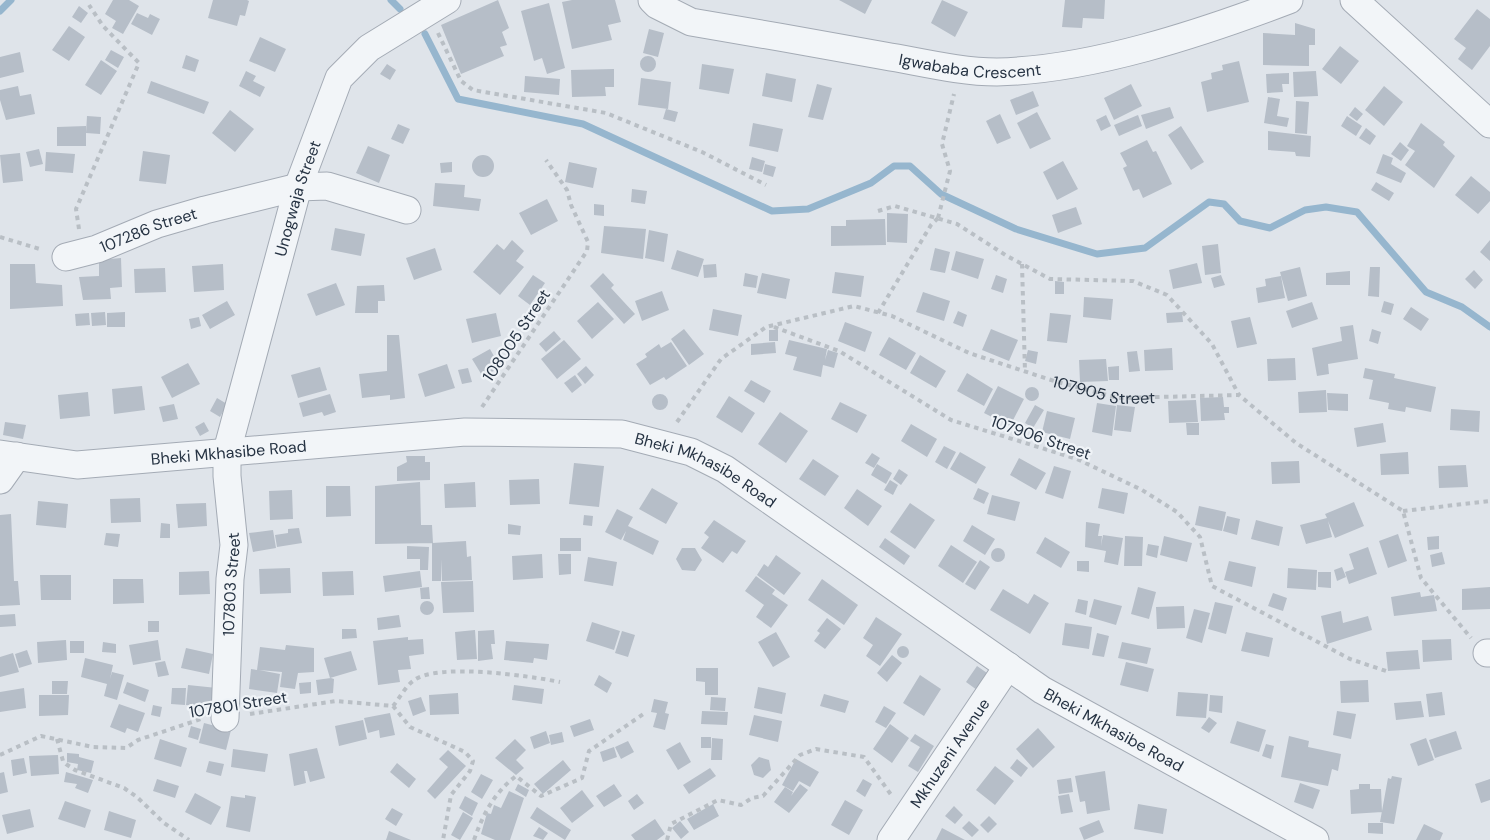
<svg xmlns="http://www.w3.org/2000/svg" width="1490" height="840" font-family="'DM Sans',sans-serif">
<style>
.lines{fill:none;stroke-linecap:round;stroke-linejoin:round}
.stream{stroke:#96b6ce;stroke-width:7}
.building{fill:#b6bec8}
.minor-casing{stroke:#a4abb5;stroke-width:29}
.path{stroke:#b9bfc5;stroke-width:4;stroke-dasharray:4.5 4.5;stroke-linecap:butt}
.minor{stroke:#f2f5f8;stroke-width:27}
.labels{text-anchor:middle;stroke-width:4.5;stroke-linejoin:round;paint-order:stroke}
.street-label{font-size:16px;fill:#263343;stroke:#eff3f7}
</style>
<rect width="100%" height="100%" fill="#dfe4ea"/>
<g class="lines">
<path class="stream" d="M 391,0 L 400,9
M 0,11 L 11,0
M 425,34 L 458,99 L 583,124 L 772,211 L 808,209 L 871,183 L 894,166 L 910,166 L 941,194 L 1016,229 L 1097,254 L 1145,248 L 1209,202 L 1224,204 L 1240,221 L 1270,228 L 1305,210 L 1326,207 L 1357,212 L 1426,292 L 1462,307 L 1490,327"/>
</g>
<path class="building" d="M 113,0 L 129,0 L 139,6 L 123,34 L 112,28 L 116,21 L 105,14 Z
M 213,0 L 247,0 L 249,1 L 245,16 L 240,15 L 237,26 L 208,18 Z
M 498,0 L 509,28 L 502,32 L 507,45 L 500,47 L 504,56 L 461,74 L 441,25 Z
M 572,0 L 615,0 L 621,22 L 608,25 L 612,40 L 572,49 L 562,2 Z
M 839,0 L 872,0 L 865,14 Z
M 942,0 L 968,12 L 955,37 L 931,23 Z
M 1065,0 L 1105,0 L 1104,19 L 1083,18 L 1082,28 L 1062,27 Z
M 549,3 L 565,68 L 547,74 L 542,58 L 534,61 L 521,11 Z
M 79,6 L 88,13 L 81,23 L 72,17 Z
M 1477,9 L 1490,19 L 1490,46 L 1472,70 L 1458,59 L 1466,48 L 1454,39 Z
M 137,13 L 148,18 L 150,14 L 160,19 L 152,35 L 131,24 Z
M 1295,23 L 1315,29 L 1315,45 L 1309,45 L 1309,66 L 1263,65 L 1263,33 L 1295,35 Z
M 69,26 L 85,37 L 69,61 L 52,50 Z
M 649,29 L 664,33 L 658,57 L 643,53 Z
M 260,37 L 286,49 L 275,72 L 249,61 Z
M 1340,46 L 1359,61 L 1341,84 L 1322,69 Z
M 111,50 L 124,57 L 118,68 L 105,60 Z
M 20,52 L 24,72 L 0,78 L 0,57 Z
M 186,55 L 199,60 L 195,72 L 182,68 Z
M640 64a8 8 0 1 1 16 0a8 8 0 1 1-16 0Z
M 101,60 L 117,71 L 101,95 L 85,85 Z
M 1239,61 L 1249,102 L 1207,112 L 1201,82 L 1212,79 L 1211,73 L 1223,70 L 1222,65 Z
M 387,64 L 396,70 L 390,80 L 380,74 Z
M 702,64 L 734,69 L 729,94 L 699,89 Z
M 614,69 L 614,87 L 605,87 L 606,96 L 572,97 L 571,70 Z
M 246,71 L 256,76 L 253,81 L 265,87 L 260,97 L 239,86 Z
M 1316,71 L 1318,96 L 1294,97 L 1293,72 Z
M 766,73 L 796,79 L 792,102 L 762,96 Z
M 1289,73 L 1289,84 L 1282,84 L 1283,92 L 1267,93 L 1266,74 Z
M 525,76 L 560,79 L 559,95 L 524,92 Z
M 641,78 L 671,82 L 668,109 L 638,105 Z
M 151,81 L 209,102 L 204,114 L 147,93 Z
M 817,84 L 832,88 L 823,120 L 808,117 Z
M 1131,84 L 1142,106 L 1114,120 L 1104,98 Z
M 18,86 L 20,96 L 31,94 L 35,114 L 6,120 L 0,100 L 0,90 Z
M 1384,86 L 1403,102 L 1384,126 L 1365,110 Z
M 1033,91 L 1039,106 L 1016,115 L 1010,100 Z
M 1268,97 L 1280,99 L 1277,116 L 1289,118 L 1287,127 L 1264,123 Z
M 1296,101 L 1309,102 L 1307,134 L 1295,133 Z
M 1170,107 L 1174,118 L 1146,129 L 1141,115 Z
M 1355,107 L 1363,114 L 1357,121 L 1349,115 Z
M 666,109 L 678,112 L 675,122 L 663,119 Z
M 230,110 L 254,129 L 235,152 L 212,133 Z
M 1037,112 L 1051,139 L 1030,149 L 1017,123 Z
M 1000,114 L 1011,138 L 997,144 L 986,121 Z
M 1106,115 L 1111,126 L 1101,131 L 1096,120 Z
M 1138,115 L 1142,126 L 1119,136 L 1114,125 Z
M 87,116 L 101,117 L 100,134 L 86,133 Z
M 1347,116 L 1362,126 L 1356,136 L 1341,126 Z
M 753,123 L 783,129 L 778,152 L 749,146 Z
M 1421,123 L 1445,142 L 1443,145 L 1455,156 L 1434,188 L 1405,165 L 1415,151 L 1407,146 Z
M 398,124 L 410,129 L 403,144 L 391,139 Z
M 86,126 L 86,146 L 57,146 L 57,127 Z
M 1181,126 L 1204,162 L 1191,170 L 1168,135 Z
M 1366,128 L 1376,136 L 1370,145 L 1359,138 Z
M 1268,131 L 1311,136 L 1310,157 L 1296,156 L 1295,152 L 1268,150 Z
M 1147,140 L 1153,152 L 1156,151 L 1172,184 L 1143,198 L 1139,189 L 1133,191 L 1123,168 L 1127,166 L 1120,153 Z
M 1400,142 L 1409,150 L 1401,161 L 1391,154 Z
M 368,146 L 390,155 L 379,183 L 356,173 Z
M 39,149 L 43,164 L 30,167 L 26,152 Z
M 143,151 L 170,155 L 166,184 L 139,181 Z
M 46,152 L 75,154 L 73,173 L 45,171 Z
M 20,153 L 23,181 L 3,183 L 0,155 Z
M 1383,154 L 1393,158 L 1391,164 L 1406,173 L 1401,183 L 1376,173 Z
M472 166a11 11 0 1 1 22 0a11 11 0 1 1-22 0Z
M 752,157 L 765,161 L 762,172 L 749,169 Z
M 1063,161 L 1078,189 L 1057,200 L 1043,172 Z
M 452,162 L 452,172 L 441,173 L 440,163 Z
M 569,162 L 597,168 L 593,188 L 565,182 Z
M 765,164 L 776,167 L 773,177 L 763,174 Z
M 1471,176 L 1490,192 L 1490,201 L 1478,214 L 1455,195 Z
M 1376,182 L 1394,193 L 1389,201 L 1371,190 Z
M 435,183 L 465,185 L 464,197 L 481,199 L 479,211 L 433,206 Z
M 632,189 L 647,191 L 645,204 L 631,202 Z
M 547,199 L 558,221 L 531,235 L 519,213 Z
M 594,204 L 604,205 L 604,216 L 594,215 Z
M 1076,207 L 1082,224 L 1058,233 L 1052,215 Z
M 887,213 L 908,214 L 907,243 L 887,242 Z
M 885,219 L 886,245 L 831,246 L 831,226 L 846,226 L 846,220 Z
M 604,226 L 646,229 L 643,259 L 601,253 Z
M 335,228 L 365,234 L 361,256 L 331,250 Z
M 649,230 L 668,234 L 664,262 L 645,258 Z
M 512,240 L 524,251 L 516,261 L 524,267 L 500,295 L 473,272 L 497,244 L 504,250 Z
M 1490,240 L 1490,261 L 1480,252 Z
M 1218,244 L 1221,273 L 1205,275 L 1202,246 Z
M 435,248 L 442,270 L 414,280 L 406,258 Z
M 935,248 L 950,252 L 945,273 L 930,270 Z
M 677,250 L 704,259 L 698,277 L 671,269 Z
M 956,251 L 984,259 L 978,279 L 951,270 Z
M 121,258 L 122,287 L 110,288 L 111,299 L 83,300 L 79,277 L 99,276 L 99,260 Z
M 1197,263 L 1202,283 L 1173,289 L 1169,270 Z
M 10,264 L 35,264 L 36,283 L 62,285 L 63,306 L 10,309 Z
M 223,264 L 224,290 L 194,292 L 192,266 Z
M 716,264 L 717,277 L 704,278 L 703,265 Z
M 1300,267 L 1307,296 L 1288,301 L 1280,272 Z
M 1370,267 L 1380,267 L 1379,297 L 1368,296 Z
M 165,268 L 166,292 L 135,293 L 134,269 Z
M 1474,270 L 1483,280 L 1475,289 L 1465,279 Z
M 1350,271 L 1350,285 L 1326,285 L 1326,273 Z
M 835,272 L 864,276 L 861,297 L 832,293 Z
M 603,273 L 614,285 L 611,288 L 635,314 L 624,324 L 590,286 Z
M 745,273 L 758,276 L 756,288 L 743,286 Z
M 762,273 L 790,279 L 786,299 L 757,293 Z
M 533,275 L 545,283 L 530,305 L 518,296 Z
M 996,275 L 1007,279 L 1003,293 L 991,289 Z
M 1221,275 L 1225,285 L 1214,288 L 1211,278 Z
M 1281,276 L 1285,298 L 1258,303 L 1256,288 L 1266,286 L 1265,279 Z
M 1055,281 L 1064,282 L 1064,294 L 1055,294 Z
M 336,283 L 345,305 L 316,316 L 307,294 Z
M 384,285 L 385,301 L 378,301 L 378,313 L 355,313 L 357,286 Z
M 662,291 L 669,310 L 642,321 L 635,301 Z
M 923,292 L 950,301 L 944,321 L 916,312 Z
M 1084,297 L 1113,299 L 1111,320 L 1083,317 Z
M 227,301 L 235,315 L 210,329 L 202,315 Z
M 1384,301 L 1394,304 L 1391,315 L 1381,312 Z
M 598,302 L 614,319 L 592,339 L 577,321 Z
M 1312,302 L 1318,319 L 1292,328 L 1286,311 Z
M 1411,307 L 1429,319 L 1421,331 L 1403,319 Z
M 713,309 L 742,315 L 738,336 L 709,330 Z
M 958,311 L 967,315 L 963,327 L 953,323 Z
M 105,312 L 106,325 L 92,326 L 91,313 Z
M 125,312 L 125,327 L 107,327 L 107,313 Z
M 1182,312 L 1183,322 L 1167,323 L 1166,313 Z
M 89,313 L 90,325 L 76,326 L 75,314 Z
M 496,313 L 501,336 L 472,343 L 466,319 Z
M 1050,313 L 1071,315 L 1067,343 L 1047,341 Z
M 199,317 L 201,326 L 191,329 L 189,319 Z
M 1250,317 L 1257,344 L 1237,348 L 1231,321 Z
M 845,322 L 872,332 L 865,352 L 838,341 Z
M 1353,325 L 1358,359 L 1328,364 L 1329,374 L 1317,376 L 1312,348 L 1342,341 L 1340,327 Z
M 684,329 L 704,354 L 689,365 L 671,339 Z
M 991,329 L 1018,340 L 1009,361 L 982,350 Z
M 1372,329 L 1381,332 L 1378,344 L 1369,341 Z
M 769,330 L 778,330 L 778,341 L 769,341 Z
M 554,331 L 561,339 L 546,352 L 539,344 Z
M 387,335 L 399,335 L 405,398 L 390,400 L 390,395 L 362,398 L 359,374 L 387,371 Z
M 889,337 L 916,353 L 906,370 L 879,355 Z
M 564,340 L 581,359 L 557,379 L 541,359 Z
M 789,340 L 827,349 L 825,360 L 828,350 L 838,353 L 834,368 L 823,365 L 821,377 L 793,370 L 797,357 L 785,354 Z
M 671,342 L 687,366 L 666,380 L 664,377 L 650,385 L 636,364 L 647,357 L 645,354 L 659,344 L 661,348 Z
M 775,342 L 776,353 L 751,355 L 751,344 Z
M 1172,348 L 1173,370 L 1145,371 L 1144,350 Z
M 490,349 L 500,367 L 483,377 L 472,359 Z
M 1028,350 L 1038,352 L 1036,364 L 1025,361 Z
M 1137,351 L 1140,371 L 1129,372 L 1127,352 Z
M 920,355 L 946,371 L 936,388 L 910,373 Z
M 1295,358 L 1296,380 L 1268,381 L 1267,359 Z
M 1106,359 L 1108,381 L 1080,382 L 1079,360 Z
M 188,363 L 200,384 L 172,398 L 161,377 Z
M 447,364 L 455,388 L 425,397 L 418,374 Z
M 586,366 L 594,375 L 585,384 L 577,374 Z
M 1119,366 L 1119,380 L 1109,380 L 1108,367 Z
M 320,367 L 327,390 L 298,398 L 291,375 Z
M 468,368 L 472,382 L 462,384 L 458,370 Z
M 1365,368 L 1395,374 L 1394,378 L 1436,387 L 1431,412 L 1406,407 L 1405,412 L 1388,409 L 1389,403 L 1369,399 L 1373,380 L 1363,378 Z
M 967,373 L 993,389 L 984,406 L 957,391 Z
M 575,375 L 582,385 L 572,393 L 564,383 Z
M 751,380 L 771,391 L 764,403 L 744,391 Z
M 142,386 L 145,410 L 114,414 L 112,389 Z
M 998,386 L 1024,399 L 1010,426 L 984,413 Z
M1025 394a7 7 0 1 1 14 0a7 7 0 1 1-14 0Z
M 1326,390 L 1327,412 L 1299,413 L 1298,392 Z
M 88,392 L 90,416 L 60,419 L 58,395 Z
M 1327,393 L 1348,394 L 1348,411 L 1328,410 Z
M 330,394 L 336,412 L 324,416 L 322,412 L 303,417 L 299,403 Z
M652 402a8 8 0 1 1 16 0a8 8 0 1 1-16 0Z
M 729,396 L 755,413 L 742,433 L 716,417 Z
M 1223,397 L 1224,407 L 1229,407 L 1229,413 L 1224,413 L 1225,420 L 1201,421 L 1200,398 Z
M 217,398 L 227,404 L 220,417 L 210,411 Z
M 1196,400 L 1198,422 L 1169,423 L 1168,401 Z
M 840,402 L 867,415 L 857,433 L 831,419 Z
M 1097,403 L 1116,406 L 1112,436 L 1092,432 Z
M 174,404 L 178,419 L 163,422 L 159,407 Z
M 1035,405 L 1044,410 L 1033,428 L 1025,423 Z
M 1117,405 L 1135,407 L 1131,432 L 1114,430 Z
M 1451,409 L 1480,411 L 1479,432 L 1450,430 Z
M 1047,411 L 1075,418 L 1070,439 L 1042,432 Z
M 780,412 L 808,431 L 786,463 L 758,444 Z
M 5,422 L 26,425 L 23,439 L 3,435 Z
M 204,422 L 209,431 L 200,436 L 195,427 Z
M 1186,423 L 1199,423 L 1199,435 L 1187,435 Z
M 1383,423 L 1386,442 L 1357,447 L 1354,428 Z
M 911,424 L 937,439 L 927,457 L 901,441 Z
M 944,446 L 956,452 L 947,469 L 935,462 Z
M 960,452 L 986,467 L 976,484 L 950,469 Z
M 1408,452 L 1409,474 L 1381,475 L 1380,454 Z
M 872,453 L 880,458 L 874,468 L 865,463 Z
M 406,456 L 425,456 L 425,462 L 430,462 L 430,480 L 397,481 L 397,467 L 407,462 Z
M 1019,458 L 1046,473 L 1036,490 L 1010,475 Z
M 813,459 L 839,476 L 825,496 L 799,479 Z
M 1299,461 L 1300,483 L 1272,484 L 1271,462 Z
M 574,463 L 604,466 L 599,507 L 569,504 Z
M 877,464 L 892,473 L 886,484 L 871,475 Z
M 1466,465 L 1468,487 L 1439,488 L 1438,466 Z
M 1054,466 L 1071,471 L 1063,499 L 1045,493 Z
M 899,469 L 908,475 L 901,485 L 893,479 Z
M 539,479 L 540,504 L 510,505 L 509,480 Z
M 890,480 L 898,485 L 893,495 L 884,490 Z
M 420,482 L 421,525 L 432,525 L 433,543 L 375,544 L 375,486 Z
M 475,482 L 476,507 L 445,508 L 444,484 Z
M 326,486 L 350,486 L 351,516 L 326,517 Z
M 652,488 L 678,503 L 666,524 L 639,509 Z
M 978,488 L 989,493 L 984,504 L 973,499 Z
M 1102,488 L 1128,493 L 1124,514 L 1098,508 Z
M 857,489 L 882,506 L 868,526 L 844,508 Z
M 292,490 L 293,519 L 270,520 L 269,491 Z
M 992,495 L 1020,502 L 1015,521 L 987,514 Z
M 140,498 L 141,522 L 111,523 L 110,499 Z
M 38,501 L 68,504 L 66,528 L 36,525 Z
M 1354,502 L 1364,526 L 1335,538 L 1328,521 L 1332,537 L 1306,544 L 1300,525 L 1327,518 L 1325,514 Z
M 206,503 L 207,526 L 178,528 L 176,504 Z
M 910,503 L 935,520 L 915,549 L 890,532 Z
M 1199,506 L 1226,512 L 1222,531 L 1195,525 Z
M 617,509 L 633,517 L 628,526 L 659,541 L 653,555 L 623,540 L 626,531 L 621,540 L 605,532 Z
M 11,514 L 14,581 L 18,581 L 20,605 L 0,606 L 0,515 Z
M 584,515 L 593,516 L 592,526 L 583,525 Z
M 1227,516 L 1240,519 L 1237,535 L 1223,531 Z
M 714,520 L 746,541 L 737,554 L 732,551 L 723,563 L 701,548 L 709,537 L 704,533 Z
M 1256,520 L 1283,527 L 1279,546 L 1251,539 Z
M 1086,522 L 1100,524 L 1098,536 L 1102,536 L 1101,546 L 1103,535 L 1123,538 L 1118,565 L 1104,562 L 1106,551 L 1085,547 Z
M 161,523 L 170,524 L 170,538 L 160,538 Z
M 508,524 L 521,526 L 520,535 L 508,534 Z
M 972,525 L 995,539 L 985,555 L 963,541 Z
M 299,528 L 302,543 L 277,547 L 275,535 L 288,533 L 288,529 Z
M 273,530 L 276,548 L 253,552 L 249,533 Z
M 106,533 L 120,534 L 118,547 L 104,545 Z
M 1398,534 L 1407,561 L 1388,568 L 1379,541 Z
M 1125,536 L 1143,537 L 1142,566 L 1124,566 Z
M 1164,536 L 1192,543 L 1187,562 L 1160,555 Z
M 1439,536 L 1439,549 L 1428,550 L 1427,537 Z
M 1045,537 L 1070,552 L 1061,568 L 1036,553 Z
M 560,538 L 581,538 L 581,551 L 560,551 Z
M 885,538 L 910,556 L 904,565 L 879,547 Z
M 466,541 L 467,557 L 471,556 L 472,580 L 442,581 L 442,559 L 441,581 L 432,581 L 432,543 Z
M 1148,544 L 1159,546 L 1157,558 L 1146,555 Z
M 951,545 L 977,562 L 963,583 L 938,566 Z
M 407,546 L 429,547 L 428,570 L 420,570 L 420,559 L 407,559 Z
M 1368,547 L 1377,574 L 1349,584 L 1345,572 L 1354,569 L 1349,554 Z
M991 555a7 7 0 1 1 14 0a7 7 0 1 1-14 0Z
M 682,548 L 695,548 L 702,560 L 695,571 L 682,570 L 676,559 Z
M 1442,552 L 1445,564 L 1432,567 L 1430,555 Z
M 542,554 L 543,578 L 513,580 L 512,556 Z
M 558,554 L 571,554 L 571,574 L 559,575 Z
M 776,555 L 801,573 L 784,595 L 757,575 L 764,564 L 768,567 Z
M 588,557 L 617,562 L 613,586 L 584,581 Z
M 980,560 L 990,567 L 975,590 L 965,584 Z
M 1077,561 L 1089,561 L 1089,572 L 1077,571 Z
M 1229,561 L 1256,567 L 1252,587 L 1224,580 Z
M 1342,567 L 1346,577 L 1337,581 L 1334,570 Z
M 290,568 L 291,593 L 260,594 L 259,569 Z
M 1288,568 L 1317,570 L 1316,590 L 1287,588 Z
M 209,571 L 210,594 L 179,595 L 179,572 Z
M 353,571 L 354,595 L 323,596 L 322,572 Z
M 420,571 L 422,587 L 385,592 L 383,576 Z
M 1318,572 L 1331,572 L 1331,588 L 1318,587 Z
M 40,575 L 71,575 L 71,600 L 41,600 Z
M 756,576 L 775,590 L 772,594 L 788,605 L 771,628 L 756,617 L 764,605 L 745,591 Z
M 113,579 L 143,579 L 144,603 L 113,604 Z
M 822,579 L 858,605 L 844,625 L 808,600 Z
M 473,581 L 474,612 L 443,613 L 441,582 Z
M 429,587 L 430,599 L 421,599 L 420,588 Z
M 1138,587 L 1156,592 L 1149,619 L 1131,614 Z
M 1490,587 L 1490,609 L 1462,610 L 1462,589 Z
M 1003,589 L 1028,604 L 1034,594 L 1049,603 L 1030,634 L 990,610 Z
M 1420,592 L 1421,597 L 1434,595 L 1437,611 L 1394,616 L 1391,597 Z
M 1273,593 L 1287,598 L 1283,611 L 1268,606 Z
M 1078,599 L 1088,601 L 1086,615 L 1075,612 Z
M 1094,599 L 1122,606 L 1116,625 L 1089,617 Z
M420 608a7 7 0 1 1 14 0a7 7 0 1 1-14 0Z
M 1215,602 L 1233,606 L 1226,634 L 1208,629 Z
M 1184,606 L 1185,628 L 1157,629 L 1156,607 Z
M 1194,609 L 1210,613 L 1202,643 L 1186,638 Z
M 1341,611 L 1343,623 L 1368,616 L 1372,630 L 1327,644 L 1321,616 Z
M 15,614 L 16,626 L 0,627 L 0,615 Z
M 399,615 L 401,627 L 378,630 L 377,618 Z
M 876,617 L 902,634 L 880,666 L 866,656 L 873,645 L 863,638 Z
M 827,618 L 841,629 L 825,649 L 814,641 L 820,633 L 817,631 Z
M 148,621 L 159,621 L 159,632 L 148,632 Z
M 592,622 L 620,631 L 614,650 L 586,641 Z
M 1065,623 L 1092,627 L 1089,649 L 1062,645 Z
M 342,629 L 356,629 L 357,638 L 342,639 Z
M 475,630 L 477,659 L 457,660 L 455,632 Z
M 494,630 L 495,644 L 491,644 L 493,659 L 478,661 L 478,631 Z
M 622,631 L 635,635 L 628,657 L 615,653 Z
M 776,632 L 790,657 L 773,667 L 758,642 Z
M 1246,632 L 1273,638 L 1269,657 L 1241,651 Z
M 1097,633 L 1109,636 L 1104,657 L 1092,655 Z
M 408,637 L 408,640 L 423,639 L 424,654 L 409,656 L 411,669 L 398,670 L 400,682 L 378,685 L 373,641 Z
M 1451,639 L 1452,660 L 1423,662 L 1422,640 Z
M 66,640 L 67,660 L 38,663 L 37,642 Z
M 158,640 L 161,660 L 133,665 L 129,645 Z
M 70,641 L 84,641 L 84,653 L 70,653 Z
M 506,641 L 549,644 L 547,660 L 534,658 L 533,663 L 504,660 Z
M 103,642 L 116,644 L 116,653 L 102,652 Z
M 1122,642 L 1151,648 L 1147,664 L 1118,658 Z
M 286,645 L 314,648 L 314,672 L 298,673 L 295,689 L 280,687 L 282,672 L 259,670 L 280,674 L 277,693 L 249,689 L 251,669 L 257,670 L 260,647 L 285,650 Z
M897 652a6 6 0 1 1 12 0a6 6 0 1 1-12 0Z
M 186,648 L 213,654 L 209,674 L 181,668 Z
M 27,650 L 32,664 L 19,668 L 15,654 Z
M 1418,650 L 1420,669 L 1388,671 L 1386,652 Z
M 351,651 L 357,670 L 330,678 L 324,658 Z
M 13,653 L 19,672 L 0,677 L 0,657 Z
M 892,655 L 902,663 L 887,682 L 877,673 Z
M 85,658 L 113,665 L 110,679 L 112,672 L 124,675 L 117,700 L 104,696 L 107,684 L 81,677 Z
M 165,661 L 169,675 L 158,677 L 155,663 Z
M 1126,662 L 1154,669 L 1148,692 L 1120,685 Z
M 977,666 L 987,673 L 977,690 L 966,682 Z
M 696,668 L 718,668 L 718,695 L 705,695 L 705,682 L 696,681 Z
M 599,675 L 612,683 L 607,693 L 594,685 Z
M 920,675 L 941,689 L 924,716 L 903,703 Z
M 331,678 L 334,679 L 333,693 L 318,695 L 316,680 Z
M 1368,680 L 1369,702 L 1341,703 L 1340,681 Z
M 52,681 L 68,681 L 67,694 L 52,694 Z
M 127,682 L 149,690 L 145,702 L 123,693 Z
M 311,682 L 311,693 L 300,694 L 299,683 Z
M 188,685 L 217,688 L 214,708 L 186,705 Z
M 514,685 L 544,689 L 542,704 L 512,700 Z
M 758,687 L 786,693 L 782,714 L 754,708 Z
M 24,688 L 26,708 L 0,712 L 0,692 Z
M 172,688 L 186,688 L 185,705 L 171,704 Z
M 1178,692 L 1208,694 L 1206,718 L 1176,716 Z
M 1442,692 L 1445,715 L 1429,717 L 1426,694 Z
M 458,693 L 459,714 L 430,715 L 429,695 Z
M 824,694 L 849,701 L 845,713 L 820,706 Z
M 39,695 L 69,695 L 68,715 L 39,716 Z
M 1210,695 L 1223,696 L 1222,713 L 1209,711 Z
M 421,697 L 426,711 L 413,716 L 408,701 Z
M 711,697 L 726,698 L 725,711 L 710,710 Z
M 654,699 L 668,702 L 665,713 L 669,714 L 665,730 L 653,727 L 657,713 L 651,712 Z
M 1421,701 L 1424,717 L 1396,720 L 1394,703 Z
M 119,704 L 145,713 L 138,732 L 127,728 L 125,733 L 110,727 Z
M 153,705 L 162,707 L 160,717 L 151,715 Z
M 884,706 L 896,713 L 886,728 L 875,722 Z
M 702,711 L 728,712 L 727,725 L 701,724 Z
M 1337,711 L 1356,714 L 1351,739 L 1333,735 Z
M 390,713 L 395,735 L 380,738 L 379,730 L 368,733 L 364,718 Z
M 754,715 L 782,721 L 778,742 L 749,735 Z
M 1209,717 L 1217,723 L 1209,733 L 1201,728 Z
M 590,719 L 594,730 L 574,737 L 570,726 Z
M 363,720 L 367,739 L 339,746 L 335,726 Z
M 1237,721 L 1266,730 L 1259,752 L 1230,743 Z
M 204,723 L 231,730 L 226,750 L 199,743 Z
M 890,724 L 909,738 L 892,763 L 873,749 Z
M 191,726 L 201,729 L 198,740 L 188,737 Z
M 1038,728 L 1055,747 L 1033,768 L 1016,749 Z
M 546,731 L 550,743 L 534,749 L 530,737 Z
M 1456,731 L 1462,749 L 1435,758 L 1429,740 Z
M 562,732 L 564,742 L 551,745 L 549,735 Z
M 915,734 L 934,746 L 918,772 L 908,766 L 920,747 L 910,741 Z
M 1289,736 L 1309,741 L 1308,747 L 1341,754 L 1338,771 L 1332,769 L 1328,786 L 1281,777 Z
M 701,737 L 711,737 L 711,748 L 701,748 Z
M 712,738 L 723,739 L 722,760 L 711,760 Z
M 1426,738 L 1434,760 L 1418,766 L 1410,744 Z
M 160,739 L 187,748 L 181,767 L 154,759 Z
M 515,739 L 526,750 L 516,760 L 524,768 L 516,775 L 495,758 Z
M 628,741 L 634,752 L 621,759 L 615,747 Z
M 680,742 L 691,762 L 678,770 L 666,750 Z
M 1266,744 L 1274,746 L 1271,759 L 1262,756 Z
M 614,747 L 617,757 L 603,762 L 600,752 Z
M 317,748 L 325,778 L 310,782 L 307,771 L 304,771 L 306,783 L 294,786 L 289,754 Z
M 233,749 L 268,754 L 265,772 L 231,767 Z
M 448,750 L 466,766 L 435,799 L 427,791 L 448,767 L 439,759 Z
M 67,753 L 79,754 L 79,757 L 94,761 L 91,773 L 77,770 L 78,764 L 67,762 Z
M 58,755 L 59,774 L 31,776 L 29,756 Z
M 759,757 L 769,760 L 771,770 L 763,778 L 754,775 L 751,765 Z
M 24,758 L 27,773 L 13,776 L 11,760 Z
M 796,759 L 819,772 L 810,787 L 799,781 L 793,791 L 782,785 Z
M 1017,759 L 1028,768 L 1021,777 L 1010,768 Z
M 563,760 L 571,770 L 543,794 L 534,784 Z
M 209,761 L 224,764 L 221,776 L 206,772 Z
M 397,763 L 416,779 L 409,788 L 390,772 Z
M 995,766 L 1014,781 L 995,805 L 976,790 Z
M 710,768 L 716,776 L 689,794 L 683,785 Z
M 1105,771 L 1110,810 L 1087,814 L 1085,801 L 1080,802 L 1075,776 Z
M 4,772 L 8,792 L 0,794 L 0,773 Z
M 66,772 L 93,780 L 88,793 L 75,788 L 77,784 L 64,782 Z
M 481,774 L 493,780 L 482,799 L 471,792 Z
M 1392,776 L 1402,778 L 1394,824 L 1380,822 L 1388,778 L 1391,779 Z
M 1071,778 L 1073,792 L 1059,794 L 1057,780 Z
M 157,779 L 179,786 L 175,798 L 153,791 Z
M 863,779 L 872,784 L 865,797 L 856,791 Z
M 1490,779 L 1490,800 L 1481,803 L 1475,784 Z
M 1300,783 L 1320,790 L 1313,809 L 1294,802 Z
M 518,784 L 529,790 L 526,797 L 515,790 Z
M 614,784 L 622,796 L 604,807 L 596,796 Z
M 800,784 L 808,790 L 789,813 L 774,802 L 785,787 L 793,792 L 791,796 Z
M 1359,784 L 1370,784 L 1370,789 L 1381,789 L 1382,812 L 1351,814 L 1350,790 L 1359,789 Z
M 582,790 L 594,806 L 572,823 L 560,808 Z
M 509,791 L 524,798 L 510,840 L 495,840 L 481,834 L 487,813 L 491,814 L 494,805 L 501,808 Z
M 195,793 L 221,807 L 211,825 L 185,812 Z
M 637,794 L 644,803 L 634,810 L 628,801 Z
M 1069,794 L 1073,812 L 1061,814 L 1058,796 Z
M 245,795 L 256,797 L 250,832 L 226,827 L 231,796 L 245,798 Z
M 465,796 L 478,803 L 472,816 L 459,808 Z
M 845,800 L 863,810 L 849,835 L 831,825 Z
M 65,801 L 91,810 L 85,828 L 58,819 Z
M 713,804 L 719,816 L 694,830 L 687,819 Z
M 1138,804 L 1167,809 L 1163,834 L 1134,829 Z
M 954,806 L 963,815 L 955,824 L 945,816 Z
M 537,807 L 571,830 L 565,840 L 530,818 Z
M 392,808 L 403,814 L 396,826 L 385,819 Z
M 30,809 L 34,827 L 7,834 L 2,815 Z
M 109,811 L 136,820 L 131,838 L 104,830 Z
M 463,812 L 473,818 L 460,840 L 451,835 Z
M 989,816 L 997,824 L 988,833 L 980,825 Z
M 655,819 L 665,834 L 657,840 L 635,840 L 631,835 Z
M 1099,820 L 1104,832 L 1084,840 L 1079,828 Z
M 680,821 L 689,832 L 681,839 L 672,828 Z
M 969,821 L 979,830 L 972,837 L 962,828 Z
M 1368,823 L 1383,823 L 1383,834 L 1368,833 Z
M 1424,824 L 1443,833 L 1440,840 L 1416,840 Z
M 539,827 L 548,833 L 543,840 L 533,836 Z
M 942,828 L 965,840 L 936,840 Z
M 389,831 L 411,840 L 386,840 Z"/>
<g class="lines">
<g class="minor-casing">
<g id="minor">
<path id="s2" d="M 652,0 L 657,5 L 691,22 C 756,33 820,44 885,56 C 921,62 960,72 997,72 C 1091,70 1202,33 1289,0"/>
<path d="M 1354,0 L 1490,124"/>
<path id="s3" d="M 66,257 L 97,249 L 157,224 L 205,210 L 298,187 L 327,186 L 407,210"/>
<path id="s4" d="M 0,454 L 77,465 L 465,432 L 622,434 L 691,452 L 725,469 L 1042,690 L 1315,840"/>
<path d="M 0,480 L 17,456"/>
<path d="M 1487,653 L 1490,653"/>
<path id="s5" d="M 225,718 L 230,579 L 234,545 L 227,476 L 227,451 L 298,187 L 339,78 L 369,48 L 447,0"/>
<path id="s6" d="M 891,840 L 1008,666"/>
</g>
</g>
<g class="path">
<path d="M 438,33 L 461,81 L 473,90 L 606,113 L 702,152 L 766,185"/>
<path d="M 878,211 L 895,206 L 957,224 L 1007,256 L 1050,279 L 1133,281 L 1167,295 L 1212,344 L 1239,395"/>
<path d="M 938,218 L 950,171 L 942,144 L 954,94"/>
<path d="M 79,229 L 76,209 L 139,63 L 103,26 L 89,5"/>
<path d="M 0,237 L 43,250"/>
<path d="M 1022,264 L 1025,372"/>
<path d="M 878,313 L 931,225 L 938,218"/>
<path d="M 774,327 L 839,351 L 951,420 L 1077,459 L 1142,490 L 1177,512 L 1200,537 L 1212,586 L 1350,659 L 1389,672"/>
<path d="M 482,407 L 587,251 L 588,242 L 571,205 L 567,190 L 546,160"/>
<path id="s1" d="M 677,422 L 721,359 L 766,327 L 854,306 L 892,316 L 969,353 L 1054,381 L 1118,398 L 1239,395 L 1296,443 L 1403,511 L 1421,578 L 1471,638"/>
<path d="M 1403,511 L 1490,501"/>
<path d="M 393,706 C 399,699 405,687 413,681 C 436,662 530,676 560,682"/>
<path d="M 250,714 L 336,701 L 393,706 L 410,727 L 465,752 L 473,761 L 470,771 L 451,795 L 443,840"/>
<path d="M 57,739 L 63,761 L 66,764 L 75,770 L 124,788 L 137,797 L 164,823 L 189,840"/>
<path d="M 0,755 L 41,736 L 93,747 L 126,748 L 138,740 L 201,719"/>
<path d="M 474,840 C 483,814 494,793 516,776 L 541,796 L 582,778 L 589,751 L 645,713"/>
<path d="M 667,840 L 671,824 L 718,800 L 741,805 L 752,798 L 763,796 L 800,755 L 816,749 L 864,757 L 892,796"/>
</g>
<use href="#minor" class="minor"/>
</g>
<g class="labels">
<g class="street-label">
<text dy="6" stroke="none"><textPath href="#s2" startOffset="328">Igwababa Crescent</textPath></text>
<text dy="6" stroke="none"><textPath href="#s5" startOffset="530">Unogwaja Street</textPath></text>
<text dy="6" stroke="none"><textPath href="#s3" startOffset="87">107286 Street</textPath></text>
<text transform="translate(516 335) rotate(-56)" y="6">108005 Street</text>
<text dy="6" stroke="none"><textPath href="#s1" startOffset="488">107905 Street</textPath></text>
<text transform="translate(1041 437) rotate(19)" y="6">107906 Street</text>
<text dy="6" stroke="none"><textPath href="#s4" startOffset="230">Bheki Mkhasibe Road</textPath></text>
<text dy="6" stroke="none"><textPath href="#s4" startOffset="716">Bheki Mkhasibe Road</textPath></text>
<text dy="6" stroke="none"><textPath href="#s5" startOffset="134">107803 Street</textPath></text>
<text transform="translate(238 704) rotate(-9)" y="6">107801 Street</text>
<text dy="6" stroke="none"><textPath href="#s4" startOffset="1202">Bheki Mkhasibe Road</textPath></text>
<text dy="6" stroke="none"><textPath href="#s6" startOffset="105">Mkhuzeni Avenue</textPath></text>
</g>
</g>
</svg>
